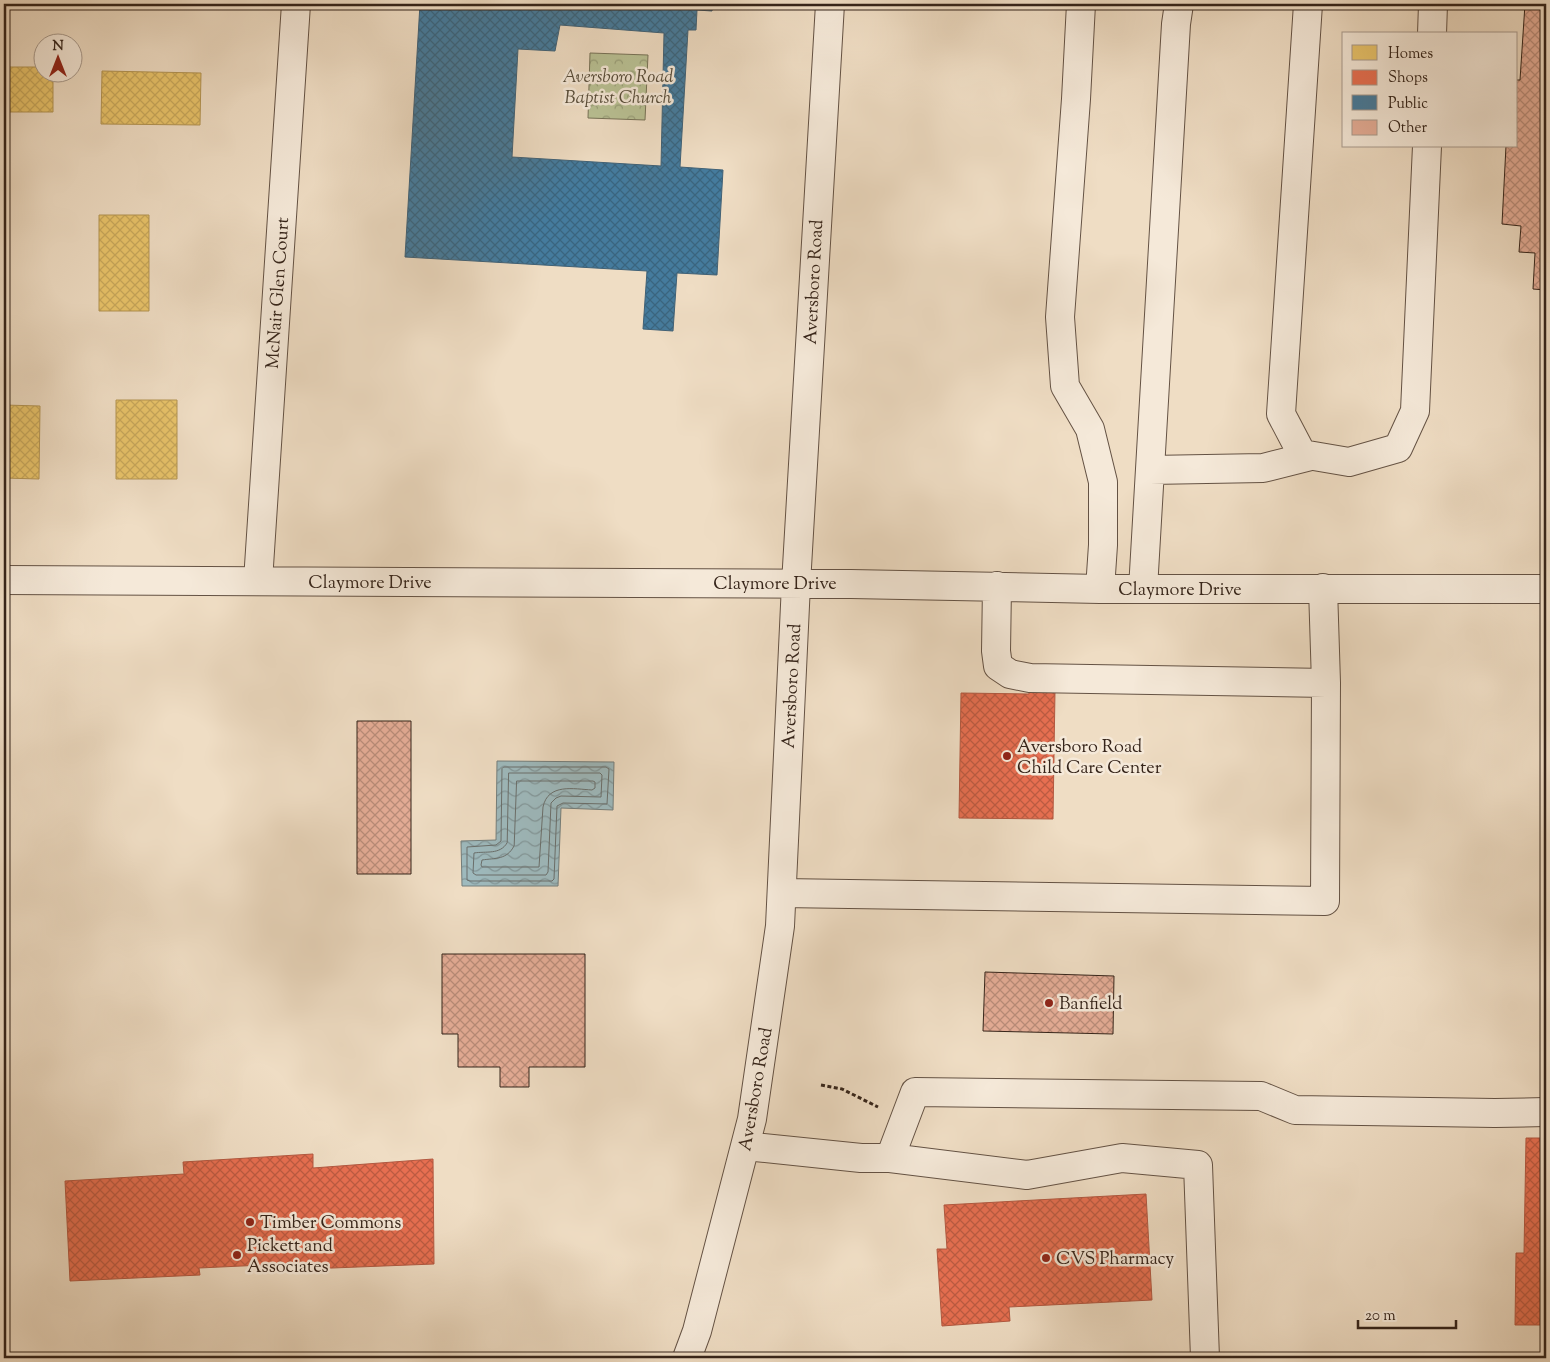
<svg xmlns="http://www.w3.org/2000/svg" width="1550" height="1362" font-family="'Sorts Mill Goudy',serif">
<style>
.forest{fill:url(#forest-crowns);stroke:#777257}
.water{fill:url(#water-waves);stroke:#747e7c}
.homes{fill:url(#homes-cross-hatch);stroke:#b39452}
.shops{fill:url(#shops-cross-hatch);stroke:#b25840}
.public{fill:url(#public-cross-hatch);stroke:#406176;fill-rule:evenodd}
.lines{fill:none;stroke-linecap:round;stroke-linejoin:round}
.shore{stroke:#6a6f6c;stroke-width:1}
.building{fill:url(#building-cross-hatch);stroke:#35241a}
.minor-casing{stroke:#645244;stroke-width:30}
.path{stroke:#35241a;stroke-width:3;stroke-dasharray:4 2.5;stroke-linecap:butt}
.minor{stroke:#f5e9d9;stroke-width:28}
.poi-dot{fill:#8f2418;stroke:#f5e9d9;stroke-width:2}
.labels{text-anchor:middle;stroke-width:5;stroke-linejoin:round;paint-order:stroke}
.park-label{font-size:18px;font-style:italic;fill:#564b38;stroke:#f5e9d9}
.street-label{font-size:18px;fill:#35241a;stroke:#f5e9d9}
.poi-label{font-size:18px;fill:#35241a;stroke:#f5e9d9;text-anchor:start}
</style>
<defs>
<pattern id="forest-crowns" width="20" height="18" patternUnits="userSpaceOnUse" patternTransform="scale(1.25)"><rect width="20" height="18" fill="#b9c194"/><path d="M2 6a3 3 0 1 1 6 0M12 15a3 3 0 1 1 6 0" fill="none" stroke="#979d78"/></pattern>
<pattern id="water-waves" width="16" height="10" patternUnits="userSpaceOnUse" patternTransform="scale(1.25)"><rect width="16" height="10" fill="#9ebabe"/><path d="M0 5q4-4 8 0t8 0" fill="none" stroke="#82979a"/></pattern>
<pattern id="homes-cross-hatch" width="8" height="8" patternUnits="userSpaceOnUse" patternTransform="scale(1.25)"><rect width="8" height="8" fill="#e9c46a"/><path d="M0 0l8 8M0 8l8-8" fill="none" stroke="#c8a85b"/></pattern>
<pattern id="shops-cross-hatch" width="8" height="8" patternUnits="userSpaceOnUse" patternTransform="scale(1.25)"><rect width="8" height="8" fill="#e76f51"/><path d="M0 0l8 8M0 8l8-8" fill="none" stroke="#bc5b42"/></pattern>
<pattern id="public-cross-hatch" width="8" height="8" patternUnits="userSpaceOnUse" patternTransform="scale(1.25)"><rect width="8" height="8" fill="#457b9d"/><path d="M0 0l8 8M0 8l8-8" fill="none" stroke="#3a657f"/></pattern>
<pattern id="building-cross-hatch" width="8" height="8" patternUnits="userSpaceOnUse" patternTransform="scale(1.25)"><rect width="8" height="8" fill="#e5ad97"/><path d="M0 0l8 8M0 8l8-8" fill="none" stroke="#ba8d7a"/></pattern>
</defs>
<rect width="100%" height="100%" fill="#efddc4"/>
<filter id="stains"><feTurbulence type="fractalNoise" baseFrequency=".004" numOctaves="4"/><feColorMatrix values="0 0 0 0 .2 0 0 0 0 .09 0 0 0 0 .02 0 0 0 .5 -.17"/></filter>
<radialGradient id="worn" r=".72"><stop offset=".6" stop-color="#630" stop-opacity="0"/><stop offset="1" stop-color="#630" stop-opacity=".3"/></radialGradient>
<path class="forest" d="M 590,53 L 648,55 L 645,120 L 588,118 Z"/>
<path class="water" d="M 497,761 L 614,762 L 613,810 L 561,808 L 558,886 L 462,886 L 461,841 L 496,840 Z"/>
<path class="homes" d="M 4,67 L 42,67 L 42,72 L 53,72 L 53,112 L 4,112 Z
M 102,71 L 201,73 L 200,125 L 101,124 Z
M 99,215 L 149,215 L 149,311 L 99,311 Z
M 116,400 L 177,400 L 177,479 L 116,479 Z
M 4,405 L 40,406 L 39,479 L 4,478 Z"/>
<path class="shops" d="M 1029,690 L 1055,690 L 1053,819 L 959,818 L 961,693 L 1029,694 Z
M 1526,1138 L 1546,1138 L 1546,1325 L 1515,1325 L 1516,1253 L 1524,1253 Z
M 313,1154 L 313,1168 L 433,1159 L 434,1264 L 307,1269 L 306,1263 L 199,1268 L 200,1275 L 70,1281 L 65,1181 L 184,1174 L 183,1162 Z
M 1146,1194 L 1152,1300 L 1009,1307 L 1010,1321 L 942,1326 L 937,1249 L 947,1249 L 944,1205 Z"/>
<path class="public" d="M 420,4 L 713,4 L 712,11 L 697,10 L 696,30 L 688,30 L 680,167 L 723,170 L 717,275 L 677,273 L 673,331 L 643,329 L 647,271 L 405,257 ZM 560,25 L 664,33 L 661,166 L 512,157 L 518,49 L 555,51 Z"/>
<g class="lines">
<path class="shore" d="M 504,767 L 606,767 L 609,769 L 607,804 L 563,803 L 557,806 L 554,879 L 552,881 L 470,881 L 467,880 L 467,847 L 496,845 L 501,841 L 502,769 Z
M 509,773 L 600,773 L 602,775 L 601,797 L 561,796 L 556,798 L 551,803 L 548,872 L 546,875 L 476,875 L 473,873 L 474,853 C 486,851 500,855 507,843 Z
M 517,781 L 593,781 L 595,782 L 595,788 L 592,790 C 574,789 548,783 543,807 L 539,867 L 482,867 L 481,865 L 482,860 C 495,858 507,860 514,846 Z"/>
</g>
<path class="building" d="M 1525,4 L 1546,4 L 1546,290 L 1533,289 L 1535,253 L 1519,252 L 1521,226 L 1502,224 L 1506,146 L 1516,146 L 1516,80 L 1520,80 Z
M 357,721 L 411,721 L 411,874 L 357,874 Z
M 442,954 L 585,954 L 585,1067 L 529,1067 L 529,1087 L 500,1087 L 500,1067 L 458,1067 L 458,1034 L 442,1034 Z
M 985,972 L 1114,976 L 1113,1034 L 983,1031 Z"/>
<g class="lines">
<g class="minor-casing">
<path id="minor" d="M 1081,4 L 1076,99 L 1060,317 L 1065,386 L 1090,429 L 1103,482 L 1103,545 L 1100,589
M 1308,4 L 1281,414 L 1302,454 L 1349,462 L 1398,448 L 1415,411 L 1427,146
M 1432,34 L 1433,4
M 1150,470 L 1263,468 L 1311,456
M 4,580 L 851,584 L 1100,589 L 1546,589
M 258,581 L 296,4
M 997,586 L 996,651 L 998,666 L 1010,674 L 1030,678 L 1326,683
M 1143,589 L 1176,24 L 1179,4
M 782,893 L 1325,901 L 1326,683 L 1323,588
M 745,1146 L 861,1158 L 890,1158 L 1027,1175 L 1122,1158 L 1198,1165 L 1205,1358
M 890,1158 L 915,1092 L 1261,1096 L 1295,1110 L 1495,1113 L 1546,1112
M 687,1358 L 697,1331 L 752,1119 L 780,926 L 796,584 L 830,4"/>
</g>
<path class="path" d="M 821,1085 L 842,1089 L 878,1107"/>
<use href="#minor" class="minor"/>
</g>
<g class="poi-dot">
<circle cx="1007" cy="756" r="5"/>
<circle cx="1049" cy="1003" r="5"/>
<circle cx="250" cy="1222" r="5"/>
<circle cx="237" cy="1255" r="5"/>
<circle cx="1046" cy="1258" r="5"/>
</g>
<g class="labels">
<g class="park-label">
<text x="618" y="82">Aversboro Road<tspan x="618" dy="21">Baptist Church</tspan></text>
</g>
<g class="street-label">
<text transform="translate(813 282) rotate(-87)" y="6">Aversboro Road</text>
<text transform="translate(277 293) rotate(-86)" y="6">McNair Glen Court</text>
<text x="370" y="588">Claymore Drive</text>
<text x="775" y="589">Claymore Drive</text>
<text x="1180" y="595">Claymore Drive</text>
<text transform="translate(791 686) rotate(-87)" y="6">Aversboro Road</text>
<text transform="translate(755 1089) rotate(-80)" y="6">Aversboro Road</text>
</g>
<g class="poi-label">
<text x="1017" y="752">Aversboro Road<tspan x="1017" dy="21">Child Care Center</tspan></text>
<text x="1059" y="1009">Banfield</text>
<text x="260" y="1228">Timber Commons</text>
<text x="247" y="1251">Pickett and<tspan x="247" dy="21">Associates</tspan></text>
<text x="1056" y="1264">CVS Pharmacy</text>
</g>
</g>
<rect width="1550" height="1362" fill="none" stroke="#efddc4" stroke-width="20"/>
<rect x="5" y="5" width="1540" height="1352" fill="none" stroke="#35241a" stroke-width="2.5"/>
<rect x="10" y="10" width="1530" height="1342" fill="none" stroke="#35241a"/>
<rect x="1342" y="32" width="175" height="115" fill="#f5e9d9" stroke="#a89a8d"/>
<rect x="1352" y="45" width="25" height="15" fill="#e9c46a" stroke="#a89a8d"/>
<text x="1388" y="58" font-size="15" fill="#35241a">Homes</text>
<rect x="1352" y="70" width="25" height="15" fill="#e76f51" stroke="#a89a8d"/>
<text x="1388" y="82" font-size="15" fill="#35241a">Shops</text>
<rect x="1352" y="95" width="25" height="15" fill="#457b9d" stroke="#a89a8d"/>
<text x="1388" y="108" font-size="15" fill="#35241a">Public</text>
<rect x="1352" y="120" width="25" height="15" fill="#e5ad97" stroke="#a89a8d"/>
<text x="1388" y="132" font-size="15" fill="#35241a">Other</text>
<g transform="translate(58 58)"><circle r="24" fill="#f5e9d9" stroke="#a89a8d"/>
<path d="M0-4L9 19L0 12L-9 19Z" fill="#8f2418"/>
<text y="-8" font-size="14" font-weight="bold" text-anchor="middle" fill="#35241a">N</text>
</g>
<path d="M1358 1320v8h98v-8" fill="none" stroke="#35241a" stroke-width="2.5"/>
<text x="1365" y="1320" font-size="15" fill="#35241a" stroke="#f5e9d9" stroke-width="4" paint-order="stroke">20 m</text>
<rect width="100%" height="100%" filter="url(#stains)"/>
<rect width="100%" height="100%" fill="url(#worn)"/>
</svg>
